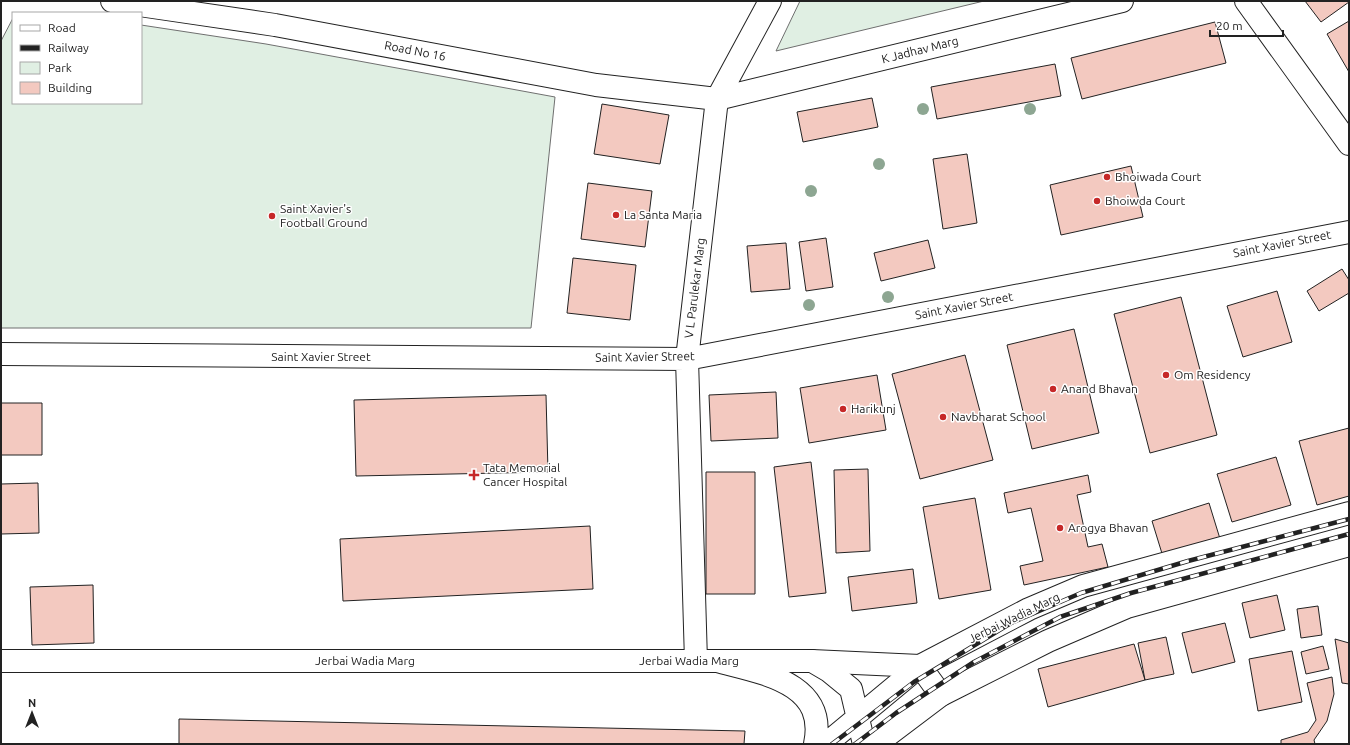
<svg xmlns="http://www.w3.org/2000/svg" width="1350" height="745" font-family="Ubuntu,sans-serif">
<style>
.green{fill:#e0efe3;stroke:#6f6f6f}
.building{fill:#f3c9c0;stroke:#222}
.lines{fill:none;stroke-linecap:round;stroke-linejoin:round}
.minor-casing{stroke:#222;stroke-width:24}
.major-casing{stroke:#222;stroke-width:24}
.minor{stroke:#fff;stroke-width:22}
.major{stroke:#fff;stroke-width:22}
.rail-casing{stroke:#222;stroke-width:4.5}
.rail{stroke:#fff;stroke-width:3;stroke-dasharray:9;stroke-linecap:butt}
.tree{fill:#8da692}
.poi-dot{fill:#c62828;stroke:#fff;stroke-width:1.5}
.labels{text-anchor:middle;stroke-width:3;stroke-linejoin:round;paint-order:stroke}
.street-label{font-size:12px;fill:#222;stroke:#fff}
.poi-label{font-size:12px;fill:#222;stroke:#fff;text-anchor:start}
</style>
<rect width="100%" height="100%" fill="#fff"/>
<path class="green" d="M 800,1 L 984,1 L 776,51 Z
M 13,18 L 13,103 L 141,103 L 141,25 L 266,44 L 555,97 L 531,328 L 1,328 L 1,41 Z"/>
<path class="building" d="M 1305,1 L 1349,1 L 1349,2 L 1321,22 Z
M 1349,21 L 1349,72 L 1327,34 Z
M 1215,22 L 1226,63 L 1082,99 L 1071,58 Z
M 1055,64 L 1061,96 L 937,119 L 931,87 Z
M 872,98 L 878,127 L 803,142 L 797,112 Z
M 602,104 L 669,115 L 660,164 L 594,154 Z
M 967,154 L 977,223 L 943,229 L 933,159 Z
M 1131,166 L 1143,217 L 1061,235 L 1050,185 Z
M 588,183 L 652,191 L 645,247 L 581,239 Z
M 826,238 L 833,287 L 806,291 L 799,242 Z
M 928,240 L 935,268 L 881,281 L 874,253 Z
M 786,243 L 790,289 L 751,292 L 747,246 Z
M 573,258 L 636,265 L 630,320 L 567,313 Z
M 1342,269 L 1349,280 L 1349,293 L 1319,311 L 1307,291 Z
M 1277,291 L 1292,342 L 1243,357 L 1227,306 Z
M 1181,297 L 1217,435 L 1150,453 L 1114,314 Z
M 1074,329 L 1099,433 L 1032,449 L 1007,345 Z
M 965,355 L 993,460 L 920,479 L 892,374 Z
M 877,375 L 886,430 L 809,443 L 800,388 Z
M 776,392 L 778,438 L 711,441 L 709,395 Z
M 546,395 L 548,472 L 356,476 L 354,400 Z
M 1,403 L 42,403 L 42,455 L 1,455 Z
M 1349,428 L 1349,496 L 1317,505 L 1299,441 Z
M 1276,457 L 1291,505 L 1232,522 L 1217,474 Z
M 811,462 L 826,593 L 789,597 L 774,467 Z
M 868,469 L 870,551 L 836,553 L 834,470 Z
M 706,472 L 755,472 L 755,594 L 706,594 Z
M 1088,475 L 1091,492 L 1077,495 L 1088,547 L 1102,544 L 1108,567 L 1024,585 L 1020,566 L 1043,561 L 1031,508 L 1008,513 L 1004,493 Z
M 38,483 L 39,533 L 1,534 L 1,484 Z
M 975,498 L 991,590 L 939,599 L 923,507 Z
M 1209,503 L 1221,542 L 1164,560 L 1152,521 Z
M 590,526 L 593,589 L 343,601 L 340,539 Z
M 913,569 L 917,603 L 852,611 L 848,577 Z
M 93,585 L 94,643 L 32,645 L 30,587 Z
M 1277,595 L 1285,630 L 1250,638 L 1242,603 Z
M 1318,606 L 1322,635 L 1301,638 L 1297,609 Z
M 1225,623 L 1235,662 L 1192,673 L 1182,633 Z
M 1166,637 L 1174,674 L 1145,680 L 1138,643 Z
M 1335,639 L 1349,643 L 1349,684 L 1342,683 Z
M 1134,644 L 1145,680 L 1048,707 L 1038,669 Z
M 1323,646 L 1329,669 L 1306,674 L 1301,652 Z
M 1292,651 L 1302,702 L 1258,711 L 1249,659 Z
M 1332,677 L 1334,694 L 1327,721 L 1314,740 L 1315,744 L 1281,744 L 1281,740 L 1308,732 L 1316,720 L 1307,683 Z
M 179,719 L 745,731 L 744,744 L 179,744 Z"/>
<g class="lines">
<g class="minor-casing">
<path id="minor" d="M 112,1 L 275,25 L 596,85 L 717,99 L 1122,1
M 1246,1 L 1349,144
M 1,354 L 687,359 L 1349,232
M 1,661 L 812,661 L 920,666 L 941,695
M 696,661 L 687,359 L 717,99 L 770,1"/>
</g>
<g class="major-casing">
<path id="major" d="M 717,661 C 761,673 828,682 815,744
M 812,661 L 829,671 L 851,689 L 864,744
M 826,744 L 920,666 L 1029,609 L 1083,586 L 1349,513
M 876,744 L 941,695 L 1048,641 L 1127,607 L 1349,545"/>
</g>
<use href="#minor" class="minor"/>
<use href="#major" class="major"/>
<g class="rail-casing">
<path id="rail" d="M 832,744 L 914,682 L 1011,623 L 1081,593 L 1188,561 L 1349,519
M 855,744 L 896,713 L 974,662 L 1060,617 L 1131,593 L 1349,534"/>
</g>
<use href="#rail" class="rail"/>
</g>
<g class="tree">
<circle cx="923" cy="109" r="6"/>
<circle cx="1030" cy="109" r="6"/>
<circle cx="879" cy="164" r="6"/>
<circle cx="811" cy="191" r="6"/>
<circle cx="888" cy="297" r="6"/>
<circle cx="809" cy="305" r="6"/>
</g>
<g class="poi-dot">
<circle cx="1107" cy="177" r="4"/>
<circle cx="1097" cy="201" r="4"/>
<circle cx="616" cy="215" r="4"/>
<circle cx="272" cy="216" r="4"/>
<circle cx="1166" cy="375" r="4"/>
<circle cx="1053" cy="389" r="4"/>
<circle cx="843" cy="409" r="4"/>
<circle cx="943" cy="417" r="4"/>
<path d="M472 469h4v4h4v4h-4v4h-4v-4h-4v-4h4z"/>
<circle cx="1060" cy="528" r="4"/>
</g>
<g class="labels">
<g class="street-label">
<text transform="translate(920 50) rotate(-14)" y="4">K Jadhav Marg</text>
<text transform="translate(415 51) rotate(11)" y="4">Road No 16</text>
<text transform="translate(1282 244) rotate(-11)" y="4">Saint Xavier Street</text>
<text transform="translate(695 288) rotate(-83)" y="4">V L Parulekar Marg</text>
<text transform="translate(964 306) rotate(-11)" y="4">Saint Xavier Street</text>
<text x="321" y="361">Saint Xavier Street</text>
<text transform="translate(645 357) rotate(-1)" y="4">Saint Xavier Street</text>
<text transform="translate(1014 618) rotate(-26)" y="4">Jerbai Wadia Marg</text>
<text x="365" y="665">Jerbai Wadia Marg</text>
<text x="689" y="665">Jerbai Wadia Marg</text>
</g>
<g class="poi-label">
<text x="1115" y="181">Bhoiwada Court</text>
<text x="1105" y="205">Bhoiwda Court</text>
<text x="280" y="213">Saint Xavier's<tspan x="280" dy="14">Football Ground</tspan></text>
<text x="624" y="219">La Santa Maria</text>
<text x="1174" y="379">Om Residency</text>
<text x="1061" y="393">Anand Bhavan</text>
<text x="851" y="413">Harikunj</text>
<text x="951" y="421">Navbharat School</text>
<text x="483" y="472">Tata Memorial<tspan x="483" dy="14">Cancer Hospital</tspan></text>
<text x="1068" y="532">Arogya Bhavan</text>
</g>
</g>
<rect width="1350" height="745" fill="none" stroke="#222222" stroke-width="4"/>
<rect x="12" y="12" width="130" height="92" fill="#ffffff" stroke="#a7a7a7"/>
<rect x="20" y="25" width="20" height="6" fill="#ffffff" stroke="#a7a7a7"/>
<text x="48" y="32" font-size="12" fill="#222222">Road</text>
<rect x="20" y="45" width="20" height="6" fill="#222222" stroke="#a7a7a7"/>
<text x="48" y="52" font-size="12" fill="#222222">Railway</text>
<rect x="20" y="62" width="20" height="12" fill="#e0efe3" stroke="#a7a7a7"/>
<text x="48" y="72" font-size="12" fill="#222222">Park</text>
<rect x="20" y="82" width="20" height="12" fill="#f3c9c0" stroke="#a7a7a7"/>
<text x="48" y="92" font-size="12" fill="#222222">Building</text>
<g transform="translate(32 713)" stroke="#ffffff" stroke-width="3" paint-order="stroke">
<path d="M0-3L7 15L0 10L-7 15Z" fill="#222222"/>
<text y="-6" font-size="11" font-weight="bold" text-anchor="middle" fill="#222222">N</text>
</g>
<path d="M1210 30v6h73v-6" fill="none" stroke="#222222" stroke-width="2"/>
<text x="1216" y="30" font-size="12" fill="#222222" stroke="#ffffff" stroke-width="3" paint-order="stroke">20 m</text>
</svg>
